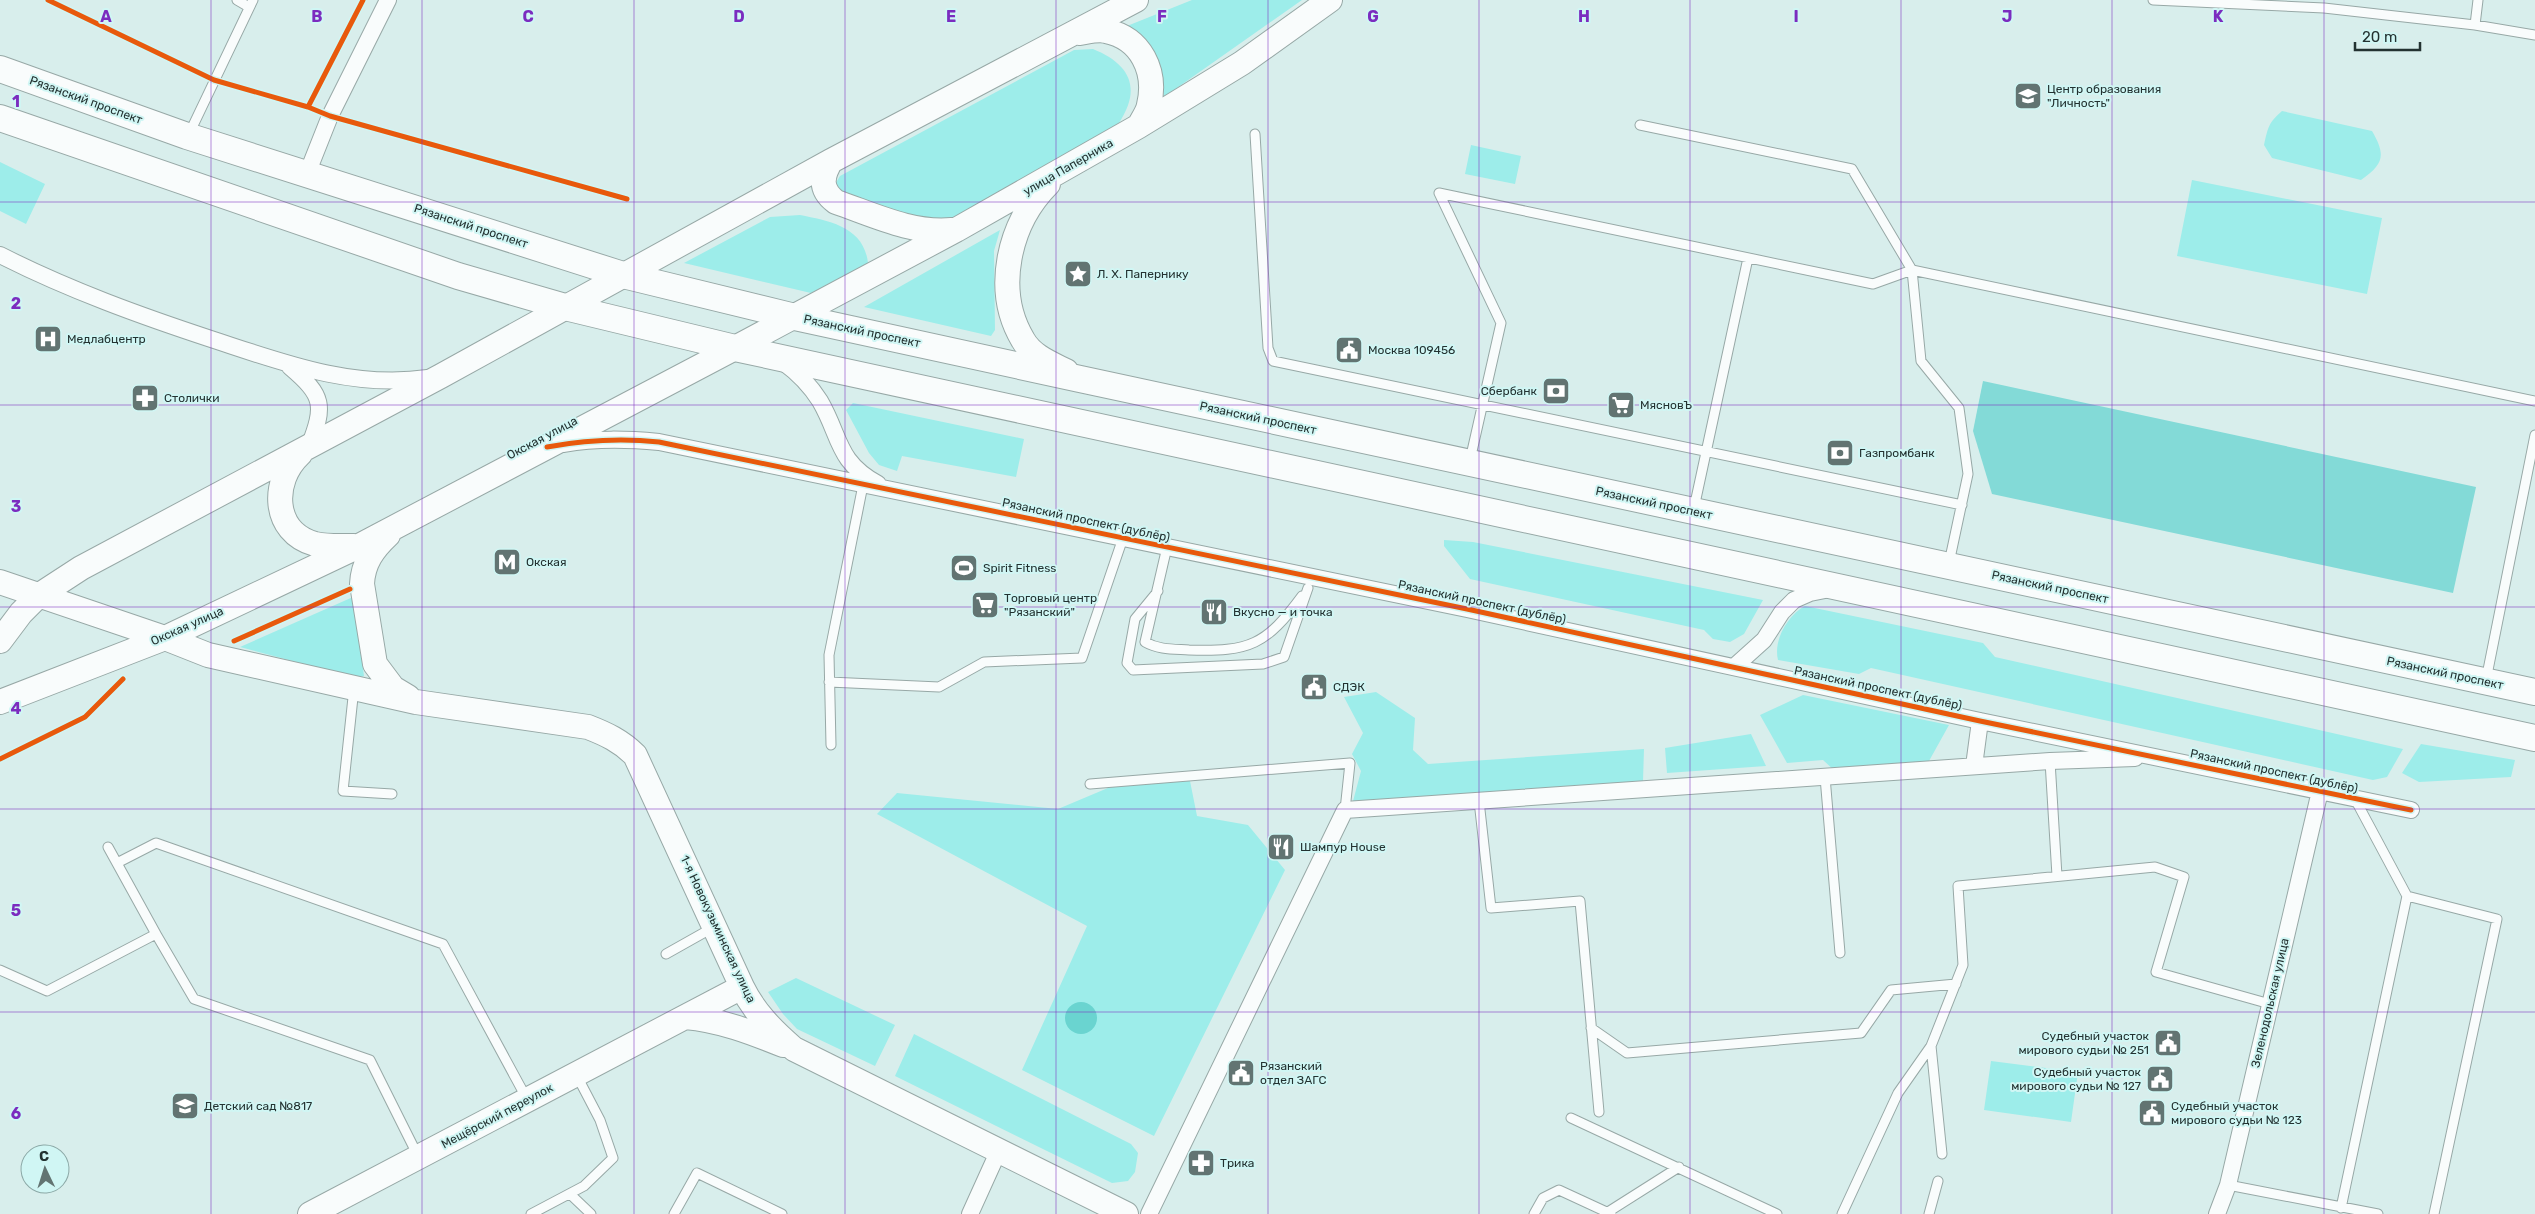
<svg xmlns="http://www.w3.org/2000/svg" width="2535" height="1214" font-family="Rubik,sans-serif">
<style>
.green{fill:#9dedea}
.forest{fill:#83dad7}
.water{fill:#6ad4d0}
.lines{fill:none;stroke-linecap:round;stroke-linejoin:round}
.lane-casing{stroke:#97a8a6;stroke-width:11}
.street-casing{stroke:#97a8a6;stroke-width:18}
.secondary-casing{stroke:#97a8a6;stroke-width:26}
.primary-casing{stroke:#97a8a6;stroke-width:28}
.lane{stroke:#f9fcfc;stroke-width:9}
.street{stroke:#f9fcfc;stroke-width:16}
.secondary{stroke:#f9fcfc;stroke-width:24}
.primary{stroke:#f9fcfc;stroke-width:26}
.cycleway-casing{stroke:#d0f6f4;stroke-width:8}
.cycleway{stroke:#e8590c;stroke-width:5}
.grid{fill:none;stroke:#7b2cbf;stroke-width:1;stroke-opacity:0.55}
.labels{text-anchor:middle;stroke-width:4;stroke-linejoin:round;paint-order:stroke}
.poi-label{font-size:12px;fill:#233231;stroke:#d0f6f4;text-anchor:start}
.street-label{font-size:12px;fill:#233231;stroke:#d0f6f4}
.grid-label{font-size:16px;text-anchor:middle;font-weight:bold;fill:#7b2cbf;stroke:#d0f6f4;stroke-width:4;stroke-linejoin:round;paint-order:stroke}
</style>
<rect width="100%" height="100%" fill="#d8eeec"/>
<path class="green" d="M 1192,0 L 1302,0 L 1164,97 C 1162,67 1147,47 1127,26 Z
M 1093,49 C 1130,64 1142,88 1119,123 L 945,223 L 933,222 L 840,194 L 834,186 L 840,176 L 1074,50 Z
M 2282,111 L 2372,131 C 2386,155 2384,164 2361,180 L 2272,158 L 2264,145 C 2268,128 2268,123 2282,111 Z
M 1471,145 L 1521,156 L 1515,184 L 1465,174 Z
M 0,162 L 45,184 L 26,224 L 0,211 Z
M 2192,180 L 2382,218 L 2367,294 L 2177,256 Z
M 800,215 C 830,221 864,227 868,263 L 811,293 L 684,263 L 770,217 Z
M 1000,230 L 994,251 L 995,330 L 991,336 L 864,307 Z
M 853,403 L 1024,439 L 1016,477 L 902,456 L 897,471 L 879,465 L 869,453 L 846,410 Z
M 1444,540 L 1473,542 L 1763,600 L 1744,634 L 1730,642 L 1713,639 L 1704,630 L 1470,579 L 1444,546 Z
M 353,597 L 364,676 L 356,678 L 240,647 Z
M 1805,606 L 1983,643 L 1995,657 L 2403,749 L 2387,777 L 2373,780 L 1871,668 L 1859,674 L 1778,660 C 1773,640 1788,615 1805,606 Z
M 1376,692 L 1415,718 L 1413,750 L 1428,764 L 1644,749 L 1643,781 L 1352,805 L 1361,771 L 1352,754 L 1363,733 L 1344,697 Z
M 1803,695 L 1949,725 L 1929,761 L 1836,772 L 1823,760 L 1787,763 L 1760,715 Z
M 1751,734 L 1766,766 L 1667,773 L 1665,748 Z
M 2421,744 L 2515,760 L 2511,777 L 2419,782 L 2402,773 Z
M 1190,781 L 1197,816 L 1248,825 L 1285,870 L 1154,1136 L 1022,1070 L 1087,926 L 877,814 L 897,793 L 1058,809 L 1115,785 Z
M 796,978 L 895,1025 L 875,1066 L 797,1029 L 783,1014 L 768,992 Z
M 914,1034 L 1131,1144 L 1138,1153 L 1135,1172 L 1128,1181 L 1112,1183 L 895,1076 Z
M 1991,1061 L 2078,1072 L 2071,1122 L 1984,1110 Z"/>
<path class="forest" d="M 1983,381 L 2476,487 L 2453,593 L 1992,494 L 1973,431 Z"/>
<path class="water" d="M1065 1018a16 16 0 1 1 32 0a16 16 0 1 1-32 0Z"/>
<g class="lines">
<g class="lane-casing">
<path id="lane" d="M 237,0 L 249,7
M 2153,0 L 2324,8 L 2475,25 L 2535,35
M 2475,25 L 2478,0
M 1640,125 L 1852,169 L 1912,270 L 1921,361 L 1959,408 L 1968,474 L 1949,563
M 189,134 L 253,0
M 1255,134 L 1268,348 L 1273,361 L 1962,505
M 1439,193 L 1873,284 L 1912,270 L 2535,401
M 1439,193 L 1501,323 L 1470,460
M 1694,508 L 1748,258
M 1167,547 L 1145,642 C 1159,650 1174,649 1189,650 C 1250,652 1266,645 1302,596
M 1158,591 L 1135,619 L 1127,663 L 1133,670 L 1263,664 L 1284,657 L 1308,588
M 2486,680 L 2535,435
M 829,682 L 939,687 L 984,662 L 1082,658 L 1123,538
M 354,688 L 343,791 L 392,794
M 831,745 L 829,655 L 863,485
M 2050,761 L 2057,876
M 1825,777 L 1840,953
M 1090,784 L 1350,763 L 1345,810
M 1479,801 L 1491,908 L 1580,901 L 1599,1112
M 117,863 L 156,843 L 443,944 L 527,1099
M 2407,896 L 2497,919 L 2434,1214
M 156,934 L 194,999 L 370,1060 L 418,1156
M 666,954 L 714,927
M 0,970 L 47,991 L 156,934 L 108,847
M 1591,1028 L 1627,1053 L 1861,1033 L 1891,990 L 1956,984
M 1571,1118 L 1777,1214
M 1942,1154 L 1931,1046 L 1963,965 L 1958,886 L 2155,867 L 2184,877 L 2156,972 L 2270,1004
M 2228,1185 L 2378,1214
M 570,1194 L 591,1214
M 2341,1208 L 2407,896 L 2355,799
M 1608,1212 L 1679,1167
M 531,1214 L 584,1186 L 613,1158 L 600,1120 L 577,1076
M 674,1214 L 697,1173 L 782,1214
M 1534,1214 L 1543,1198 L 1559,1190 L 1611,1214
M 1842,1214 L 1898,1093 L 1931,1046
M 1929,1214 L 1938,1181"/>
</g>
<g class="street-casing">
<path id="street" d="M 307,174 L 330,116 L 388,0
M 0,255 C 69,290 141,316 214,340 C 284,363 353,389 428,378
M 783,362 C 798,373 810,385 820,401 C 841,437 836,461 878,484
M 290,367 C 324,396 325,405 309,447
M 564,444 C 596,438 626,439 659,442 L 1467,609 L 1980,721 L 2411,810
M 1734,667 L 1764,640 L 1782,612 L 1794,600 L 1810,593 L 1830,589
M 1974,766 L 1980,721
M 970,1214 L 999,1150
M 1149,1214 L 1345,810 L 2050,761 L 2135,758
M 2217,1214 L 2228,1185 L 2320,791"/>
</g>
<g class="secondary-casing">
<path id="secondary" d="M 1079,33 C 1087,32 1098,29 1106,31 C 1141,38 1157,71 1149,105 C 1148,112 1142,120 1139,126
M 831,161 C 821,177 820,190 836,202 C 874,215 912,234 952,230
M 1048,184 C 1009,223 993,290 1023,340 C 1032,356 1050,363 1066,371
M 300,454 C 271,481 272,532 315,544 C 327,547 342,546 354,546
M 388,535 C 373,549 363,563 362,584 L 375,664 L 393,688 L 408,697
M 0,582 L 165,638 L 208,655 L 416,702 L 588,727 C 606,734 621,741 635,755 L 742,987 C 754,1012 773,1031 794,1049 L 1126,1214
M 0,641 L 21,613 L 38,596 L 81,568 L 441,376 L 831,161 L 1136,0
M 0,702 L 165,638 L 359,546 L 735,348 L 956,230 L 1139,126 L 1242,63 L 1330,0
M 685,1017 C 720,1020 751,1032 783,1045
M 310,1214 L 742,987"/>
</g>
<g class="primary-casing">
<path id="primary" d="M 0,69 L 187,136 L 623,275 L 795,317 L 1080,379 L 2535,692
M 0,118 L 458,276 L 565,307 L 735,348 L 2535,738"/>
</g>
<use href="#lane" class="lane"/>
<use href="#street" class="street"/>
<use href="#secondary" class="secondary"/>
<use href="#primary" class="primary"/>
<g class="cycleway-casing">
<path id="cycleway" d="M 48,0 L 214,80 L 308,107 L 330,116 L 627,199
M 308,107 L 363,0
M 547,447 C 585,440 620,438 659,442 L 1467,609 L 1980,721 L 2411,810
M 234,641 L 350,589
M 0,759 L 85,717 L 123,679"/>
</g>
<use href="#cycleway" class="cycleway"/>
</g>
<path class="grid" d="M 211,0 L 211,1214M 422,0 L 422,1214M 634,0 L 634,1214M 845,0 L 845,1214M 1056,0 L 1056,1214M 1268,0 L 1268,1214M 1479,0 L 1479,1214M 1690,0 L 1690,1214M 1901,0 L 1901,1214M 2112,0 L 2112,1214M 2324,0 L 2324,1214M 0,202 L 2535,202M 0,405 L 2535,405M 0,607 L 2535,607M 0,809 L 2535,809M 0,1012 L 2535,1012"/>
<defs>
<g id="school-square" transform="scale(1.4375)"><rect x="-9" y="-9" width="18" height="18" rx="4" fill="#627472" stroke="#d0f6f4"/><path d="M0-5L7-2L0 1L-7-2ZM-4 1L0 2.5L4 1V4Q0 6-4 4Z" fill="#fff"/></g>
<g id="sight-square" transform="scale(1.4375)"><rect x="-9" y="-9" width="18" height="18" rx="4" fill="#627472" stroke="#d0f6f4"/><path d="M0-6L1.8-2.2L6-1.7L2.9 1.2L3.7 5.4L0 3.3L-3.7 5.4L-2.9 1.2L-6-1.7L-1.8-2.2Z" fill="#fff"/></g>
<g id="hospital-square" transform="scale(1.4375)"><rect x="-9" y="-9" width="18" height="18" rx="4" fill="#627472" stroke="#d0f6f4"/><path d="M-5-5h3v3.5h4V-5h3V5h-3V1.5h-4V5h-3Z" fill="#fff"/></g>
<g id="civic-square" transform="scale(1.4375)"><rect x="-9" y="-9" width="18" height="18" rx="4" fill="#627472" stroke="#d0f6f4"/><path d="M-.6-6.5H3V-4.5H.6V-3L4-1V1h2V6H-6V1h2V-1L-.6-3ZM-1.2 2.5V6h2.4V2.5Z" fill="#fff"/></g>
<g id="bank-square" transform="scale(1.4375)"><rect x="-9" y="-9" width="18" height="18" rx="4" fill="#627472" stroke="#d0f6f4"/><path d="M-6-4H6V4H-6ZM0-2.3a2.3 2.3 0 1 0 0 4.6a2.3 2.3 0 1 0 0-4.6Z" fill="#fff"/></g>
<g id="pharmacy-square" transform="scale(1.4375)"><rect x="-9" y="-9" width="18" height="18" rx="4" fill="#627472" stroke="#d0f6f4"/><path d="M-2-6h4v4h4v4h-4v4h-4v-4h-4v-4h4Z" fill="#fff"/></g>
<g id="supermarket-square" transform="scale(1.4375)"><rect x="-9" y="-9" width="18" height="18" rx="4" fill="#627472" stroke="#d0f6f4"/><path d="M-6-5.5h2.5l.6 2H6L4.5 2H-2.5L-4.4-4H-6ZM-1.5 3.2a1.3 1.3 0 1 0 .1 0ZM3 3.2a1.3 1.3 0 1 0 .1 0Z" fill="#fff"/></g>
<g id="metro-square" transform="scale(1.4375)"><rect x="-9" y="-9" width="18" height="18" rx="4" fill="#627472" stroke="#d0f6f4"/><path d="M-5.5 5V-5H-3L0 0L3-5H5.5V5H3V-.5L0 4L-3-.5V5Z" fill="#fff"/></g>
<g id="stadium-square" transform="scale(1.4375)"><rect x="-9" y="-9" width="18" height="18" rx="4" fill="#627472" stroke="#d0f6f4"/><path d="M0-5a6.5 5 0 1 0 0 10a6.5 5 0 1 0 0-10ZM-3.5-1.8h7v3.6h-7Z" fill="#fff"/></g>
<g id="restaurant-square" transform="scale(1.4375)"><rect x="-9" y="-9" width="18" height="18" rx="4" fill="#627472" stroke="#d0f6f4"/><path d="M-5-6h1v4h1v-4h1v4h1v-4h1v5L-1.5 .5V6h-2V.5L-5-1ZM5-6V6H3V1.5H1.5Q1.5-4 5-6Z" fill="#fff"/></g>
</defs>
<g fill-rule="evenodd">
<use href="#school-square" x="2028" y="96"/>
<use href="#sight-square" x="1078" y="274"/>
<use href="#hospital-square" x="48" y="339"/>
<use href="#civic-square" x="1349" y="350"/>
<use href="#bank-square" x="1556" y="391"/>
<use href="#pharmacy-square" x="145" y="398"/>
<use href="#supermarket-square" x="1621" y="405"/>
<use href="#bank-square" x="1840" y="453"/>
<use href="#metro-square" x="507" y="562"/>
<use href="#stadium-square" x="964" y="568"/>
<use href="#supermarket-square" x="985" y="605"/>
<use href="#restaurant-square" x="1214" y="612"/>
<use href="#civic-square" x="1314" y="687"/>
<use href="#restaurant-square" x="1281" y="847"/>
<use href="#civic-square" x="2168" y="1043"/>
<use href="#civic-square" x="1241" y="1073"/>
<use href="#civic-square" x="2160" y="1079"/>
<use href="#school-square" x="185" y="1106"/>
<use href="#civic-square" x="2152" y="1113"/>
<use href="#pharmacy-square" x="1201" y="1163"/>
</g>
<g class="labels">
<g class="poi-label">
<text x="2047" y="93">Центр образования<tspan x="2047" dy="14">"Личность"</tspan></text>
<text x="1097" y="278">Л. Х. Папернику</text>
<text x="67" y="343">Медлабцентр</text>
<text x="1368" y="354">Москва 109456</text>
<text x="1537" y="395" text-anchor="end">Сбербанк</text>
<text x="164" y="402">Столички</text>
<text x="1640" y="409">МясновЪ</text>
<text x="1859" y="457">Газпромбанк</text>
<text x="526" y="566">Окская</text>
<text x="983" y="572">Spirit Fitness</text>
<text x="1004" y="602">Торговый центр<tspan x="1004" dy="14">"Рязанский"</tspan></text>
<text x="1233" y="616">Вкусно — и точка</text>
<text x="1333" y="691">СДЭК</text>
<text x="1300" y="851">Шампур House</text>
<text x="2149" y="1040" text-anchor="end">Судебный участок<tspan x="2149" dy="14">мирового судьи № 251</tspan></text>
<text x="1260" y="1070">Рязанский<tspan x="1260" dy="14">отдел ЗАГС</tspan></text>
<text x="2141" y="1076" text-anchor="end">Судебный участок<tspan x="2141" dy="14">мирового судьи № 127</tspan></text>
<text x="204" y="1110">Детский сад №817</text>
<text x="2171" y="1110">Судебный участок<tspan x="2171" dy="14">мирового судьи № 123</tspan></text>
<text x="1220" y="1167">Трика</text>
</g>
<g class="street-label">
<text transform="translate(86 100) rotate(20)" y="4">Рязанский проспект</text>
<text transform="translate(1068 167) rotate(-30)" y="4">улица Паперника</text>
<text transform="translate(471 226) rotate(18)" y="4">Рязанский проспект</text>
<text transform="translate(862 331) rotate(12)" y="4">Рязанский проспект</text>
<text transform="translate(1258 418) rotate(12)" y="4">Рязанский проспект</text>
<text transform="translate(542 438) rotate(-28)" y="4">Окская улица</text>
<text transform="translate(1654 503) rotate(12)" y="4">Рязанский проспект</text>
<text transform="translate(1086 520) rotate(12)" y="4">Рязанский проспект (дублёр)</text>
<text transform="translate(2050 587) rotate(12)" y="4">Рязанский проспект</text>
<text transform="translate(1482 602) rotate(12)" y="4">Рязанский проспект (дублёр)</text>
<text transform="translate(187 626) rotate(-24)" y="4">Окская улица</text>
<text transform="translate(2445 673) rotate(12)" y="4">Рязанский проспект</text>
<text transform="translate(1878 688) rotate(12)" y="4">Рязанский проспект (дублёр)</text>
<text transform="translate(2274 771) rotate(12)" y="4">Рязанский проспект (дублёр)</text>
<text transform="translate(718 929) rotate(65)" y="4">1-я Новокузьминская улица</text>
<text transform="translate(2270 1003) rotate(-77)" y="4">Зеленодольская улица</text>
<text transform="translate(497 1116) rotate(-28)" y="4">Мещёрский переулок</text>
</g>
</g>
<g class="grid-label">
<text x="106" y="22">A</text>
<text x="317" y="22">B</text>
<text x="528" y="22">C</text>
<text x="739" y="22">D</text>
<text x="951" y="22">E</text>
<text x="1162" y="22">F</text>
<text x="1373" y="22">G</text>
<text x="1584" y="22">H</text>
<text x="1796" y="22">I</text>
<text x="2007" y="22">J</text>
<text x="2218" y="22">K</text>
<text x="16" y="107">1</text>
<text x="16" y="309">2</text>
<text x="16" y="512">3</text>
<text x="16" y="714">4</text>
<text x="16" y="916">5</text>
<text x="16" y="1119">6</text>
</g>
<g transform="translate(45 1169) rotate(356)"><circle r="24" fill="#d0f6f4" stroke="#8ba8a6"/>
<path d="M0-4L9 19L0 12L-9 19Z" fill="#627472"/>
<text y="-8" font-size="14" font-weight="bold" text-anchor="middle" fill="#233231">С</text>
</g>
<path d="M2355 42v8h65v-8" fill="none" stroke="#233231" stroke-width="2.5"/>
<text x="2362" y="42" font-size="15" fill="#233231" stroke="#d0f6f4" stroke-width="4" paint-order="stroke">20 m</text>
</svg>
